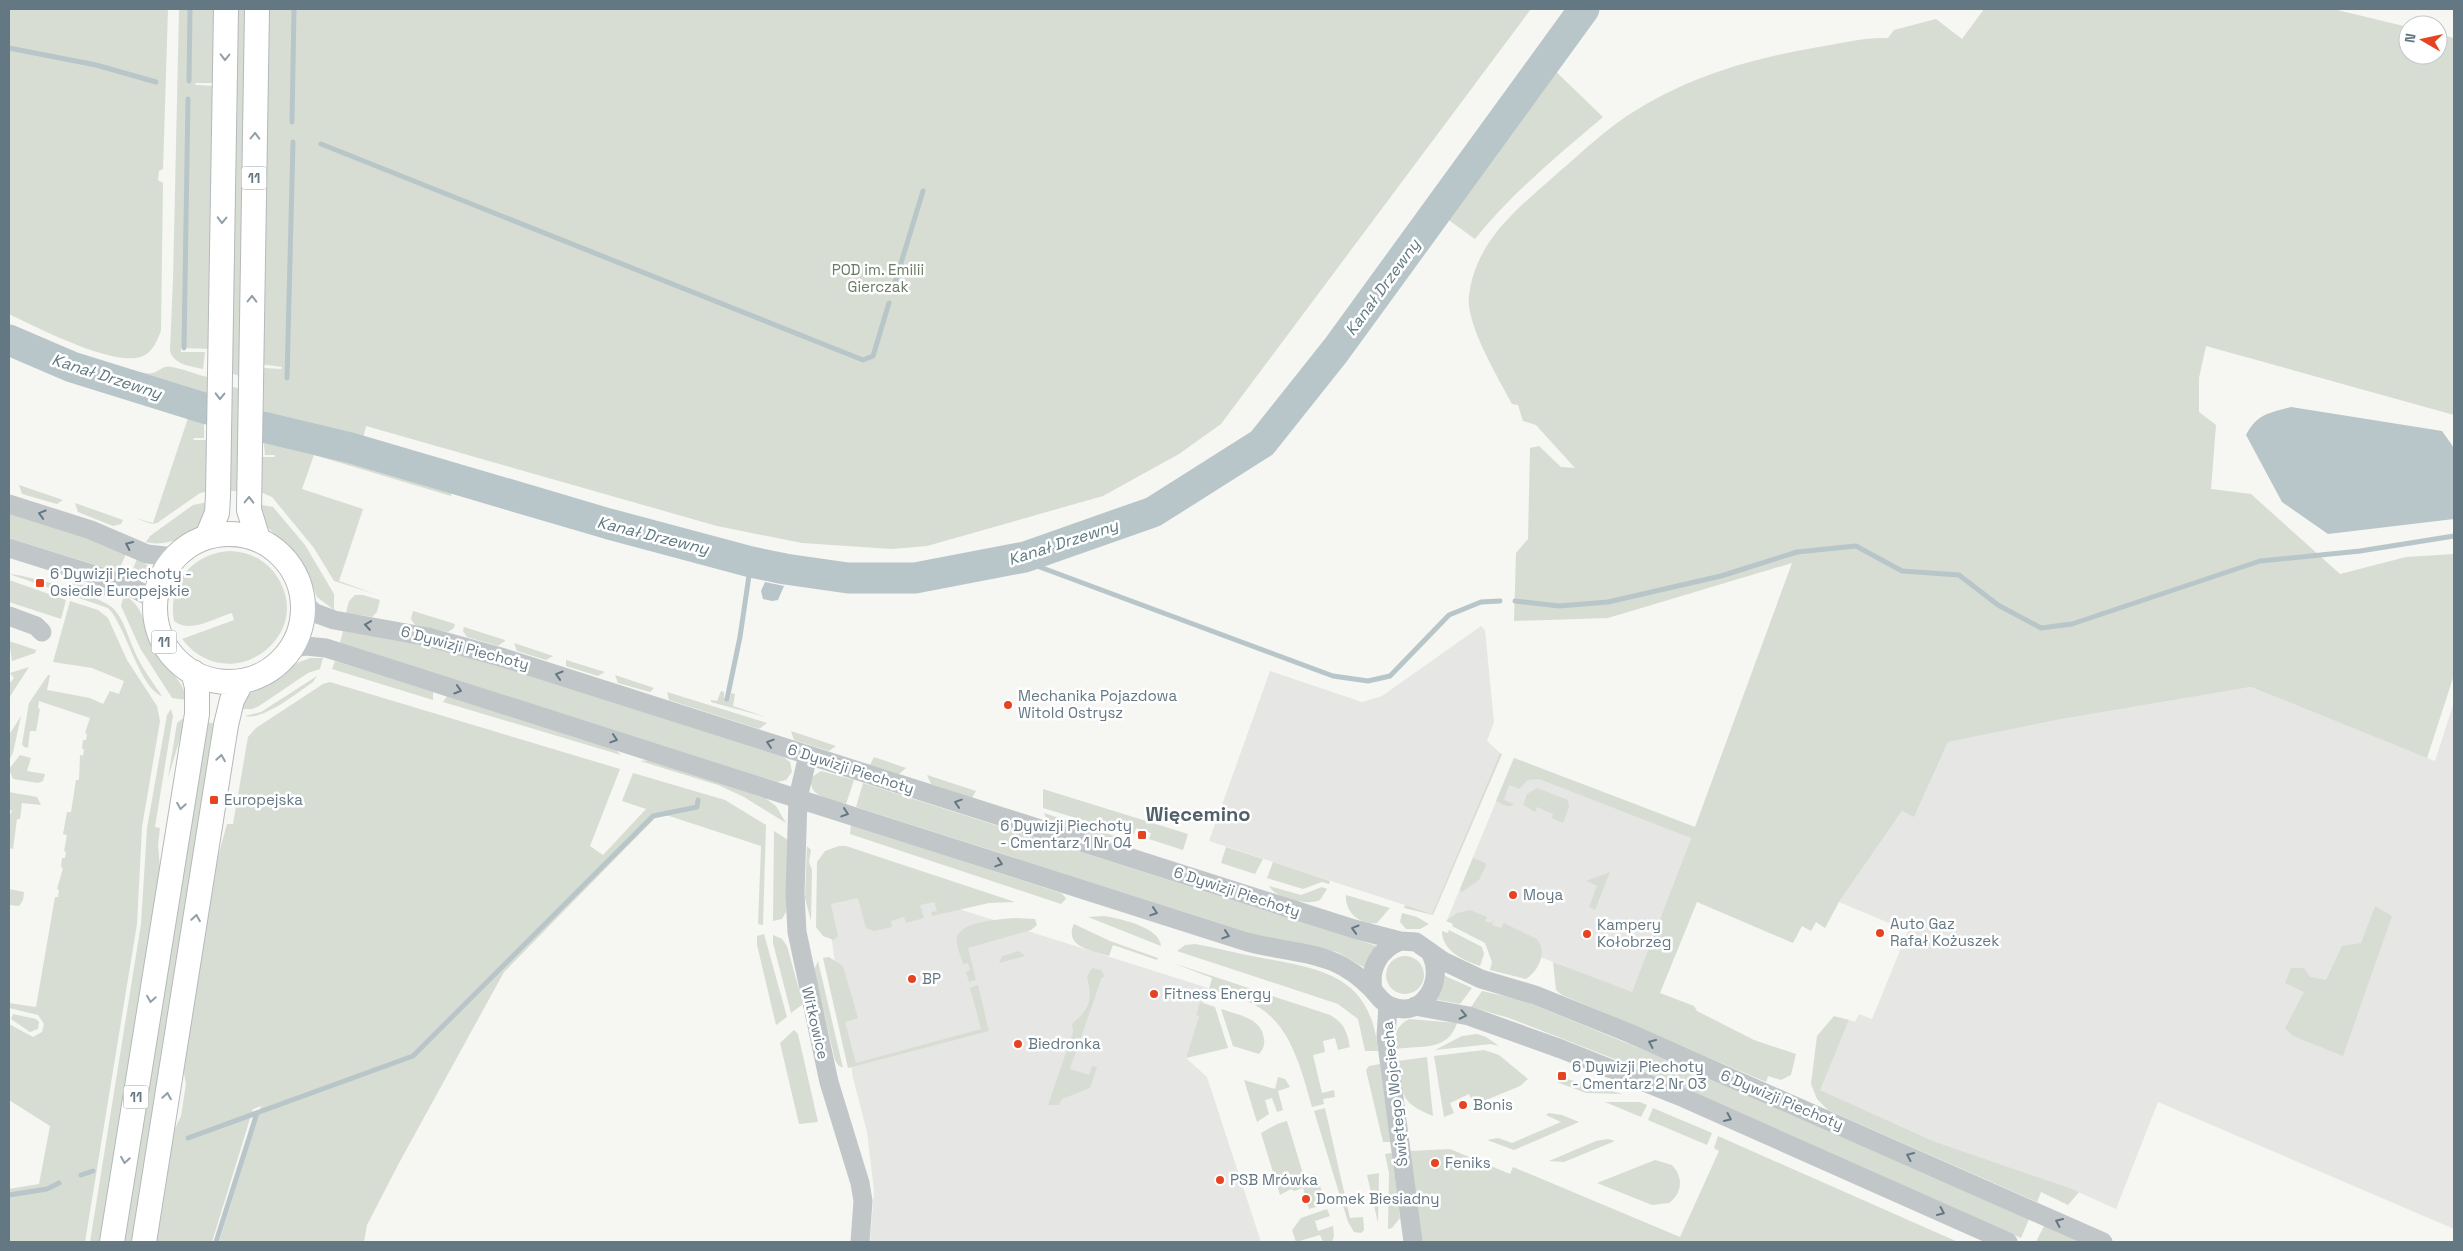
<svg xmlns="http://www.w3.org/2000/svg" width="2463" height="1251" font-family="'Space Grotesk',sans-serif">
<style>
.built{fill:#e6e7e5}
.green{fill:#d7ddd3}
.water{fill:#b8c6c9}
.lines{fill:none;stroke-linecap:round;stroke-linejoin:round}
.stream{stroke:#b8c6c9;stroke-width:5}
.river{stroke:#b8c6c9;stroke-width:31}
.major-casing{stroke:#b4b9bc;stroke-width:26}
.minor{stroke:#c1c6c8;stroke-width:19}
.major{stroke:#fff;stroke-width:24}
.oneway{stroke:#92a0a9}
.oneway2{stroke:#647884}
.poi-dot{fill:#e54322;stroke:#fff;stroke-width:2}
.labels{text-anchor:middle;stroke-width:5;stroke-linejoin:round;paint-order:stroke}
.shield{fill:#fff;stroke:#92a0a9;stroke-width:1}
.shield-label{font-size:14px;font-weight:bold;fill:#647884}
.park-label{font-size:15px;fill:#697b63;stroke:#fff}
.poi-label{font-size:15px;fill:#647884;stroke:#fff;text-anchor:start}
.street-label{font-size:15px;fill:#647884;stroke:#fff}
.water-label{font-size:16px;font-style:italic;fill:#5f7a80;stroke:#fff}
.district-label{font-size:20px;font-weight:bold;fill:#526069;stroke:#fff}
</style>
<rect width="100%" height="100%" fill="#f6f6f2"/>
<path class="built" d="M 1481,626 L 1485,630 L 1494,722 L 1487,741 L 1500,753 L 1432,914 L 1209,841 L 1270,671 L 1362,702 L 1382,696 Z
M 2251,687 L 2435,761 L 2454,702 L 2454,1229 L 2158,1102 L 2116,1209 L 2067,1187 L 1933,1141 L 1819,1090 L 1849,1020 L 1855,1022 L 1859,1014 L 1872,1019 L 1908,931 L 1839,902 L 1902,811 L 1914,816 L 1948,742 L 2062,719 Z
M 1514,758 L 1695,827 L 1632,993 L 1447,920 Z
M 820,865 L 1208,988 L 1186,1058 L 1207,1077 L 1261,1242 L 870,1242 L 874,1191 L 867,1132 L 853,1078 Z"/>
<path class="green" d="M 9,9 L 168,9 L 163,169 L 159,171 L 158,180 L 163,183 L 161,331 C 157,341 152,354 140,357 C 112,366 36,327 9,314 Z
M 179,9 L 217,9 L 215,83 L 195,83 L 196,85 L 215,86 L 211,349 L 181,348 L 181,352 L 205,352 L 203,369 C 191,366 174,365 170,351 L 173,280 Z
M 235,9 L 248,9 L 241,376 L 229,373 Z
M 266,9 L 1531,9 L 1221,424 L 1179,454 L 1103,496 L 927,546 L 892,549 L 802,543 L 717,526 L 366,426 L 361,447 L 263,420 L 264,368 L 281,369 L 282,367 L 260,364 Z
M 1984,9 L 2333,9 L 2408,27 L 2408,55 L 2438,55 L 2438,34 L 2454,38 L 2454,415 L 2206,346 L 2199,378 L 2199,412 L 2216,425 L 2211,489 L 2251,494 L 2340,574 L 2406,557 L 2454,554 L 2454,675 L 2427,758 L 2251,687 L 2062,719 L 1948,742 L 1914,817 L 1902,811 L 1839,902 L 1825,928 L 1816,922 L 1811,931 L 1802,926 L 1793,943 L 1697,902 L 1660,993 L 1694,1006 L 1697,1011 L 1754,1040 L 1796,1054 L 1791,1075 L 1781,1080 L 1768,1076 L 1766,1082 L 1562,995 L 1556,990 L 1553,962 L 1632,992 L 1691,838 L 1539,779 L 1527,780 L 1520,789 L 1509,785 L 1504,800 L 1514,804 C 1509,809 1502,804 1496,801 L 1514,758 L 1695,827 L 1792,563 L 1608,618 L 1514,621 L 1516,553 L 1528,539 L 1530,448 L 1539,446 L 1561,467 L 1575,468 L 1536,425 L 1523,421 L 1518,405 L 1512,404 C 1499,379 1465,323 1469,296 C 1475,244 1513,212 1551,179 C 1573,160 1594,140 1617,123 C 1675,81 1744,60 1813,48 C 1838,44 1863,37 1888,38 L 1894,30 L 1936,19 L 1962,39 Z
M 1550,66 L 1603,117 C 1558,155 1512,193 1475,239 L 1450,221 L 1445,214 L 1450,204 Z
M 9,325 C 51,347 97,364 144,373 C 156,375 157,370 165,367 C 173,365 198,375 207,377 L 207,396 L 187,391 L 179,412 L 80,381 L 9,353 Z
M 229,386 L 241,389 L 240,491 L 228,491 Z
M 188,418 L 204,423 L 204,438 L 194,438 L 193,440 L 210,440 L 209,491 L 200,493 L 157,523 L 152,524 L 135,518 L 153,523 Z
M 263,435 L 289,443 L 348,454 L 454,486 L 451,496 L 314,455 L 302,489 L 363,509 L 339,581 L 378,595 L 334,581 L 314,548 L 272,497 L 258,491 L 259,457 L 275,457 L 275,455 L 265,455 Z
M 19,485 L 63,500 L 57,504 L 22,494 Z
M 208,502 C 206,508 205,515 201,521 C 191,538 164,547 146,542 L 150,536 L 193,505 Z
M 75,503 L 123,520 L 121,524 L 113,526 L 78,512 Z
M 258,504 L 273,507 L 305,545 L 334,594 L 334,610 L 317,597 L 306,570 L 296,553 L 268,528 Z
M 9,510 L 88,536 L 126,554 L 118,572 L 9,538 Z
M 231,551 C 249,552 266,560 276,575 C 318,636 229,700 182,639 L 234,620 L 232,613 C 214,618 191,634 174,621 C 167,584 193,552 231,551 Z
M 137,559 L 152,568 L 147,581 L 130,576 Z
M 9,574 C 27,575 102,596 114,609 C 124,620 128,637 134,650 C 141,667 152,681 162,696 C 140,689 125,624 108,608 Z
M 9,580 L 66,600 L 61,619 L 9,602 Z
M 68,583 L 100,587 L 113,591 L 107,596 Z
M 124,595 C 146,607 143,628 154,648 C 164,667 183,678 187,700 L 172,698 L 140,648 L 121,606 Z
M 355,595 L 363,595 L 380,600 L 377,612 L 372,617 L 346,613 L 349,601 Z
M 70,601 L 98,610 L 108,618 L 127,660 L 157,706 L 160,721 L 142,827 L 137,924 L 85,1242 L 9,1242 L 9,1189 L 39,1184 L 50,1126 L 9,1100 L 9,1024 L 33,1037 L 42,1032 L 44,1024 L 38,1015 L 9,1008 L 9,1003 L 36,1007 L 55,897 L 58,897 L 59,890 L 57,889 L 63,868 L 61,867 L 62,858 L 65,858 L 66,852 L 64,851 L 67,835 L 63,834 L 67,812 L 71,812 L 76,780 L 79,780 L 80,755 L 83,756 L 84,749 L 82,749 L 83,740 L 86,740 L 87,734 L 85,733 L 90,718 L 39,701 L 38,708 L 40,709 L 36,731 L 30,731 L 28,748 L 24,747 L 22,744 L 29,703 L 48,675 L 50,675 L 47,690 L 90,698 L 103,704 L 110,691 L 119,694 L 124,681 L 92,668 L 53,662 Z
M 413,611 L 455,624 L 454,628 L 448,632 L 415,625 L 411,619 Z
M 464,627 L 505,640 L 505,641 L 498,646 L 467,637 L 463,631 Z
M 343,631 L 426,646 L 501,666 L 783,757 L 790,762 L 792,772 L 786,780 L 777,782 L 340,643 Z
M 9,641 L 36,650 L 35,653 L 12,661 Z
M 514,643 L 553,656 L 546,660 L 517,651 Z
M 310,658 L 323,658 L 320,669 L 308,673 L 259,706 L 252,709 L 239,709 L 250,693 L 272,682 L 297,663 Z
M 566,660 L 605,672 L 598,676 L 566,666 Z
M 335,661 L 433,692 L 433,700 L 332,669 Z
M 29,667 L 9,698 L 9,684 L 14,678 L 10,673 Z
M 615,675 L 654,688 L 650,692 L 618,683 Z
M 317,676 L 313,682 C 298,692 263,721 245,716 L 261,712 Z
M 330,682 L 620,769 L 590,846 L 603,855 L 646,809 L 622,801 L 633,773 L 725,800 L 766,825 L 763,925 L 758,924 L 761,846 L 660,813 L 504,972 L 399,1163 L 367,1225 L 364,1242 L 219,1242 L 261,1106 L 253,1109 L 212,1242 L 153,1242 L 170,1139 L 181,1116 L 186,1084 L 182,1062 L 209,889 L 227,824 L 233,824 L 248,737 L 256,728 L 323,684 Z
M 721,691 L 724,692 L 724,698 L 730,700 L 731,693 L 735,694 L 733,706 L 766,717 L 711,702 L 711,700 L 717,701 Z
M 667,692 L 767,723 L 759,729 L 669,700 Z
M 447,696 L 615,749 L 621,755 L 443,702 Z
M 171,709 L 173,716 L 155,827 L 160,828 L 158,845 L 161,879 L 102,1242 L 90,1242 L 141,924 L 147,828 L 167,715 Z
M 21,716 L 13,753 L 9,760 L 9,735 Z
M 182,719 L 186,719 L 168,778 L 177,723 Z
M 205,722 L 217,724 L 133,1242 L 121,1242 Z
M 791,731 L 836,746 L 829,751 L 794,740 Z
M 1500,753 L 1502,754 L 1433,915 L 1404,908 L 1405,905 L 1432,914 Z
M 20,755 L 31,758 L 27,771 L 45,774 L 43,781 L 38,783 L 13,779 L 9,769 Z
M 874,757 L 906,768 L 899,774 L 870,765 Z
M 651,760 L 765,798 L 776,806 L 786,823 L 744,797 L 718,785 L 640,761 Z
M 821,771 L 854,780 L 846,804 C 831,799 806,797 812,777 Z
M 927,775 L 976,791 L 972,798 L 931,784 Z
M 863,783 L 1380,947 L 1367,969 L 1337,952 L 1269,939 L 856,807 Z
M 1537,788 L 1568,800 L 1569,807 L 1563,823 L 1552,818 L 1553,814 L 1537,807 L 1535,812 L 1523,805 L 1527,794 Z
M 1043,789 L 1188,834 L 1183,850 L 1149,839 L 1151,833 L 1136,828 L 1134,834 L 1122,832 L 1043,808 Z
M 9,792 L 37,797 L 41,805 L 22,803 L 20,819 L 17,819 L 13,849 L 9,848 L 9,816 L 12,811 L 9,809 Z
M 1044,813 L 1118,837 L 1098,837 L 1047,821 Z
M 851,825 L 1061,893 L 1066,898 L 1065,900 L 1061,904 L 850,834 Z
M 774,831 L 788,840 L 786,912 L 782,919 L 773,921 Z
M 807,846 L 811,850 L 809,862 L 812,870 L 811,921 L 805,898 Z
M 839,846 L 846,846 L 1015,902 L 989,903 L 932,916 L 931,912 L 937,911 L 934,902 L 920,905 L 924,918 L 906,923 L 904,917 L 891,921 L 892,927 L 874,931 L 866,928 L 858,898 L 831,904 L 838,936 L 834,940 L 823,936 L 816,927 L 817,862 L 825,851 Z
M 1226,847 L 1263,859 L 1255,874 L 1221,863 Z
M 1473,858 L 1485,863 L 1486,866 L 1479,880 L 1462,892 L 1460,889 Z
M 1273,862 L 1330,881 L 1329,884 L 1322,882 L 1303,889 L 1270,879 L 1267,878 Z
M 1610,872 L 1595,910 L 1589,907 L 1597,886 L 1586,881 Z
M 1269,886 L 1301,895 L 1322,887 L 1327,889 L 1320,900 C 1307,906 1276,899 1269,886 Z
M 9,889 L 24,892 L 23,900 L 19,906 L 9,905 Z
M 1346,895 L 1390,908 L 1377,923 C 1360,925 1345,913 1346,895 Z
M 2375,906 L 2392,916 L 2343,1056 L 2293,1036 L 2285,1028 L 2304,992 L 2285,983 L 2291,968 L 2304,968 L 2310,977 L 2326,980 L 2342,946 L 2361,943 Z
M 1470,910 L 1487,917 L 1485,921 L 1491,923 L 1494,919 L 1492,925 L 1501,928 L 1504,923 L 1537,939 C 1548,953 1538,971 1526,979 L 1490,970 L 1492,962 L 1485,943 L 1452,926 L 1453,924 L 1446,921 L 1457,913 Z
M 1402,913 L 1417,917 L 1429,924 L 1420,929 L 1406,929 L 1400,922 Z
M 1104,916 C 1121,919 1160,927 1161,946 L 1088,917 Z
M 1015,918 L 1035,919 L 1037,925 L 1031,930 L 968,948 L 976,980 L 969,982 L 966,972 L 970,970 L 968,963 L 963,964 C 961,956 955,944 957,937 C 961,921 1002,919 1015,918 Z
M 1074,924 L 1110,941 L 1158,958 L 1157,960 L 1113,945 L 1109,956 C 1094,951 1063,947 1074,924 Z
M 1449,930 L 1482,947 L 1484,954 L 1480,966 C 1463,960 1442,951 1442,931 L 1448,933 Z
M 764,934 L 787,1017 L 776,1025 L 757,945 L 757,936 Z
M 773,935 L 782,939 L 787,946 L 803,1004 L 791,1013 L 773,943 Z
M 1195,944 C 1217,948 1240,954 1262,958 C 1325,969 1371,977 1378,1051 L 1365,1051 L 1358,1019 L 1338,1004 L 1177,951 L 1185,945 Z
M 1019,951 L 1025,956 L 999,963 L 1002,956 Z
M1386 975a19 19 0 1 1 38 0a19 19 0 1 1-38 0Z
M 829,957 L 843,966 L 858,1018 L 845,1022 L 856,1063 L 981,1029 L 970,988 L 978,985 L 989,1031 L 848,1068 L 823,958 Z
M 818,961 L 843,1068 L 838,1065 L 835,1060 L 814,970 Z
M 1173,963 L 1330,1015 C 1344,1023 1347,1031 1350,1047 L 1338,1050 L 1335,1038 L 1323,1041 L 1325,1052 L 1313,1055 L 1322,1093 L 1334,1090 L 1335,1097 L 1323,1099 L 1324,1104 L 1312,1107 C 1301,1069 1291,1023 1253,1004 C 1239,997 1223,994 1209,989 L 1212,978 Z
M 1092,968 L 1101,970 L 1105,977 L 1102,977 L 1070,1069 L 1089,1075 L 1092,1066 L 1097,1067 L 1090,1088 L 1062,1099 L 1059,1105 L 1048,1105 L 1073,1032 L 1072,1024 C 1090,1008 1093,1001 1087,977 Z
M 1443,975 L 1472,988 L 1460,1004 L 1433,999 Z
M 1482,991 L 1522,1000 L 1680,1065 L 2029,1219 L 2021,1238 L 1635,1067 L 1509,1018 L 1471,1007 Z
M 1200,1002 L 1215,1007 L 1228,1048 L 1186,1058 L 1199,1016 L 1196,1015 Z
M 1221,1009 C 1238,1015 1262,1018 1264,1039 C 1265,1045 1263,1049 1259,1054 L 1233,1046 Z
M 13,1014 L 36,1019 L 39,1022 L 38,1029 L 30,1032 L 11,1019 Z
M 1834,1016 L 1849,1020 L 1820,1090 L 1933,1141 L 2067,1187 L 2079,1192 L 2068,1205 L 2041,1192 L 2037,1202 L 1828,1110 L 1817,1099 L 1811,1084 L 1817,1036 Z
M 1409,1019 L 1457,1023 C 1448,1052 1420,1045 1397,1049 C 1394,1034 1396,1026 1409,1019 Z
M 794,1030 L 798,1034 L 818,1122 L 799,1124 L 780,1043 Z
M 1477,1034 L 1486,1037 L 1499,1046 L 1491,1044 L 1435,1050 L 1462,1036 Z
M 1484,1050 L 1499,1055 L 1528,1079 L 1520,1086 L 1474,1105 L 1469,1094 L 1450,1103 L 1454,1113 L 1444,1117 L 1434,1056 Z
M 1427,1057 L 1433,1116 C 1399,1102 1403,1095 1398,1061 Z
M 1380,1064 L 1391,1142 L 1383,1142 L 1366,1070 L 1369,1066 Z
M 1278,1077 L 1285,1079 L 1290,1087 L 1278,1091 L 1283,1110 L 1277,1112 L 1272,1098 L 1265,1100 L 1269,1114 L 1257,1122 L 1244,1080 L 1275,1089 Z
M 1559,1077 L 1623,1094 L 1586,1093 L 1557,1082 Z
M 1605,1102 L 1640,1102 L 1647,1105 L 1641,1117 Z
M 1325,1108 L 1350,1218 L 1363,1217 L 1364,1230 L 1361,1233 L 1354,1232 L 1348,1222 L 1314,1111 Z
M 1653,1108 L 1712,1133 L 1707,1145 L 1648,1120 Z
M 1549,1113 L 1562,1115 L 1579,1122 L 1514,1150 L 1487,1140 L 1498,1138 L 1512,1143 L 1561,1122 L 1546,1115 Z
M 1287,1121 L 1304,1177 L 1316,1174 L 1326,1204 L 1309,1209 L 1303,1188 L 1294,1191 L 1291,1189 L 1280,1195 L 1261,1133 L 1277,1124 Z
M 1718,1136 L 1958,1242 L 1422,1242 L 1410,1151 L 1450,1149 L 1510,1174 L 1513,1167 L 1680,1237 L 1719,1151 L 1714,1148 Z
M 1608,1139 L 1615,1141 L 1564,1162 L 1549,1161 L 1596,1141 Z
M 1392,1153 L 1400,1218 L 1392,1228 L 1388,1229 L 1389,1173 L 1385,1154 Z
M 1655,1160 L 1672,1165 C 1684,1178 1682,1193 1669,1203 L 1652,1205 L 1597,1183 Z
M 1379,1173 L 1378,1223 L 1367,1175 Z
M 1327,1209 L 1330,1216 L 1315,1221 L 1318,1231 L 1333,1226 L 1334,1236 L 1332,1242 L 1323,1242 L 1320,1235 L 1296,1242 L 1292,1230 L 1301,1218 Z
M 2044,1226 L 2081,1242 L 2036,1242 Z"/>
<path class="water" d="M 2291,407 L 2442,431 L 2454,448 L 2454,519 L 2328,534 L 2282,502 L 2246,435 C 2257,414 2269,413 2291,407 Z
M 765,582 L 784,586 L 778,600 L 772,601 L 763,599 L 761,591 Z"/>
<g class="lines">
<path class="stream" d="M 9,48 L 96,65 L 156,82
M 189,81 L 190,9
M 292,122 L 294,9
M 321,144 L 863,360 L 873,356 L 889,303
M 894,286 L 923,191
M 184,348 L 188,99
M 287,378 L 293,142
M 1025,557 L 1029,563 L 1333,676 L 1368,681 L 1390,676 L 1449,615 L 1481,602 L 1500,601
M 1515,601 L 1559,606 L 1608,602 L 1721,576 L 1797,552 L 1856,546 L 1902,571 L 1959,575 L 1998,605 L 2041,628 L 2072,624 L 2260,561 L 2360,551 L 2454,536
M 727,699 L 740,637 L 751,562
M 188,1138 L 413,1056 L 653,816 L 697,807 L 698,800
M 81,1175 L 93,1171
M 9,1195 L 47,1189 L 59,1183
M 216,1242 L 257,1113"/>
<path class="river" d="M 9,340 L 72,367 L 207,409
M 263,427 L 351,448 L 609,524 L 751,562 L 785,569 L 848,578 L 915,578 L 1025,557 L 1153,512 L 1262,443 L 1336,350 L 1584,9"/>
<g class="major-casing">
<path id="major" d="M 257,9 L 249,510 L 258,539
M155 608a74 74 0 1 1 148 0a74 74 0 1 1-148 0Z
M 207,537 L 217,513 L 218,496 L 226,9
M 112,1242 L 197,714 L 197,687 L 193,672
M 144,1242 L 226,725 L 232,700 L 242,681"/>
</g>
<path class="minor" d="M 9,504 L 91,530 L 147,554 L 175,557
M 9,548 L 127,585 L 156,600
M 303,603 L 315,613 L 334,620 L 428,637 L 504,658 L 1354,929 L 1400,941 L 1416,942 L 1443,961 L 1481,979 L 1535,995 L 1629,1033 L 2103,1242
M 9,616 L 36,626 L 42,632
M 290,649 L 306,646 L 326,648 L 1244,941 C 1273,950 1306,950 1334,962 C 1348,968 1360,977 1371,988 C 1378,995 1381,1002 1390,1006 C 1423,1020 1445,981 1431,954
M 808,755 L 798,798 L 795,894 L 797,932 L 829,1082 L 860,1183 L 863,1201 L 860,1242
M 1373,990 C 1369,968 1379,950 1400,941
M 1388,1005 L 1386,1037 L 1413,1242
M 1415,1006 L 1469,1016 L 1561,1049 L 1684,1098 L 2008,1242"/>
<use href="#major" class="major"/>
</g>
<defs><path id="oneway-chevron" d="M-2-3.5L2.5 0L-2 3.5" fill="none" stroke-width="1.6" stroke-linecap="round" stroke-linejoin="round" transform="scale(1.25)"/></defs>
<g class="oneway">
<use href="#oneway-chevron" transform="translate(225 57) rotate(91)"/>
<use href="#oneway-chevron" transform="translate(255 136) rotate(-89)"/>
<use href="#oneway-chevron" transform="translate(222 220) rotate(91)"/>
<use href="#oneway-chevron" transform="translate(252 299) rotate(-89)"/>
<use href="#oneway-chevron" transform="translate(220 396) rotate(91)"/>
<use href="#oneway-chevron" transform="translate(249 500) rotate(-89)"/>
<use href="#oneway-chevron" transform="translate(221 758) rotate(-81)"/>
<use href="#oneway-chevron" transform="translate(181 806) rotate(99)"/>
<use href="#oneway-chevron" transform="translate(196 918) rotate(-81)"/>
<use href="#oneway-chevron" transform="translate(151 999) rotate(99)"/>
<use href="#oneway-chevron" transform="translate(167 1096) rotate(-81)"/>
<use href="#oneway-chevron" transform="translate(125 1160) rotate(99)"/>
</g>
<g class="oneway2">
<use href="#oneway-chevron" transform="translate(42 514) rotate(-163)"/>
<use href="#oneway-chevron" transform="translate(129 545) rotate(-155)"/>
<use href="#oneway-chevron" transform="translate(368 625) rotate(-172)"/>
<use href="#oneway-chevron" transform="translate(559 675) rotate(-163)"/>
<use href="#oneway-chevron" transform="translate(458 690) rotate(17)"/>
<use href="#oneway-chevron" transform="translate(614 739) rotate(18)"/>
<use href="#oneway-chevron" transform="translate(770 743) rotate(-162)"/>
<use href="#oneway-chevron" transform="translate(958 803) rotate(-162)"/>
<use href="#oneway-chevron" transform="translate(845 813) rotate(18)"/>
<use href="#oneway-chevron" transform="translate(999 863) rotate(18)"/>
<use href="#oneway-chevron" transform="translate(1154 912) rotate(18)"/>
<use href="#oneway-chevron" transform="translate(1355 929) rotate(-164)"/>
<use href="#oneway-chevron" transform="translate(1226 935) rotate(18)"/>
<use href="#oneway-chevron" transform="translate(1463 1015) rotate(12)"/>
<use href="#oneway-chevron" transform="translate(1652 1043) rotate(-156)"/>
<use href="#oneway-chevron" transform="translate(1728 1118) rotate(24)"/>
<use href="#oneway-chevron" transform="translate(1910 1156) rotate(-156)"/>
<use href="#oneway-chevron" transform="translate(1941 1212) rotate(24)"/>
<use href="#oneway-chevron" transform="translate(2059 1222) rotate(-156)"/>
</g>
<g class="poi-dot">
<rect x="35" y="578" width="10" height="10" rx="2.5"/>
<circle cx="1008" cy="705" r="5"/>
<rect x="209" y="795" width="10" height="10" rx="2.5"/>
<rect x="1137" y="830" width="10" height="10" rx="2.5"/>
<circle cx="1513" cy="895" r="5"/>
<circle cx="1880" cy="933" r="5"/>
<circle cx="1587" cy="934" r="5"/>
<circle cx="912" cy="979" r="5"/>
<circle cx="1154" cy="994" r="5"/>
<circle cx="1018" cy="1044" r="5"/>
<rect x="1557" y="1071" width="10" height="10" rx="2.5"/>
<circle cx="1463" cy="1105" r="5"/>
<circle cx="1435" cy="1163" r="5"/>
<circle cx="1220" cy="1180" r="5"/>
<circle cx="1306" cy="1199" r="5"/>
</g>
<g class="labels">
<g class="shield">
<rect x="241.5" y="166.5" width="25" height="23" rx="4"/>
<rect x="151.5" y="630.5" width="25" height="23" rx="4"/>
<rect x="123.5" y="1085.5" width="25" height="23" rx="4"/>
</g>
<g class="shield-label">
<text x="254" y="183">11</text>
<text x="164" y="647">11</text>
<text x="136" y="1102">11</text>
</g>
<g class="park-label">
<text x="878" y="275">POD im. Emilii<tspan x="878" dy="17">Gierczak</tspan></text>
</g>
<g class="poi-label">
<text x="50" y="579">6 Dywizji Piechoty -<tspan x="50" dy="17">Osiedle Europejskie</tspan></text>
<text x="1018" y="701">Mechanika Pojazdowa<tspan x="1018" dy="17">Witold Ostrysz</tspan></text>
<text x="224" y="805">Europejska</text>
<text x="1132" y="831" text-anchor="end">6 Dywizji Piechoty<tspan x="1132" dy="17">- Cmentarz 1 Nr 04</tspan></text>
<text x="1523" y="900">Moya</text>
<text x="1890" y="929">Auto Gaz<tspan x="1890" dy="17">Rafał Kożuszek</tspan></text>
<text x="1597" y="930">Kampery<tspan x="1597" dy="17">Kołobrzeg</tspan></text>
<text x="922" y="984">BP</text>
<text x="1164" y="999">Fitness Energy</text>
<text x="1028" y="1049">Biedronka</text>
<text x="1572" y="1072">6 Dywizji Piechoty<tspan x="1572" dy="17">- Cmentarz 2 Nr 03</tspan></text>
<text x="1473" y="1110">Bonis</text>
<text x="1445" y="1168">Feniks</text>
<text x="1230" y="1185">PSB Mrówka</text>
<text x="1316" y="1204">Domek Biesiadny</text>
</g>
<g class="street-label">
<text transform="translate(465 648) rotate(15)" y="5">6 Dywizji Piechoty</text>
<text transform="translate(851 769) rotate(18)" y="5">6 Dywizji Piechoty</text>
<text transform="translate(1237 892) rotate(18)" y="5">6 Dywizji Piechoty</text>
<text transform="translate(815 1023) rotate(77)" y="5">Witkowice</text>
<text transform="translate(1395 1094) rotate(-96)" y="5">Świętego Wojciecha</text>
<text transform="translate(1782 1100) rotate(23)" y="5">6 Dywizji Piechoty</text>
</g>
<g class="water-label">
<text transform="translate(1382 287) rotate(-54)" y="6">Kanał Drzewny</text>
<text transform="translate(107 376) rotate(18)" y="6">Kanał Drzewny</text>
<text transform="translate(653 535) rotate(14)" y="6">Kanał Drzewny</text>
<text transform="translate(1063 542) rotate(-18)" y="6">Kanał Drzewny</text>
</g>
<g class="district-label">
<text x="1198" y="821">Więcemino</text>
</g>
</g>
<rect width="2463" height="1251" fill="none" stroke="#647884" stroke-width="20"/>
<g transform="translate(2423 40) rotate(279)"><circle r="24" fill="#ffffff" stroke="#c1c9ce"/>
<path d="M0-4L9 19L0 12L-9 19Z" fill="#e54322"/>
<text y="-8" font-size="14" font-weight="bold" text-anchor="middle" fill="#647884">N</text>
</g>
</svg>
